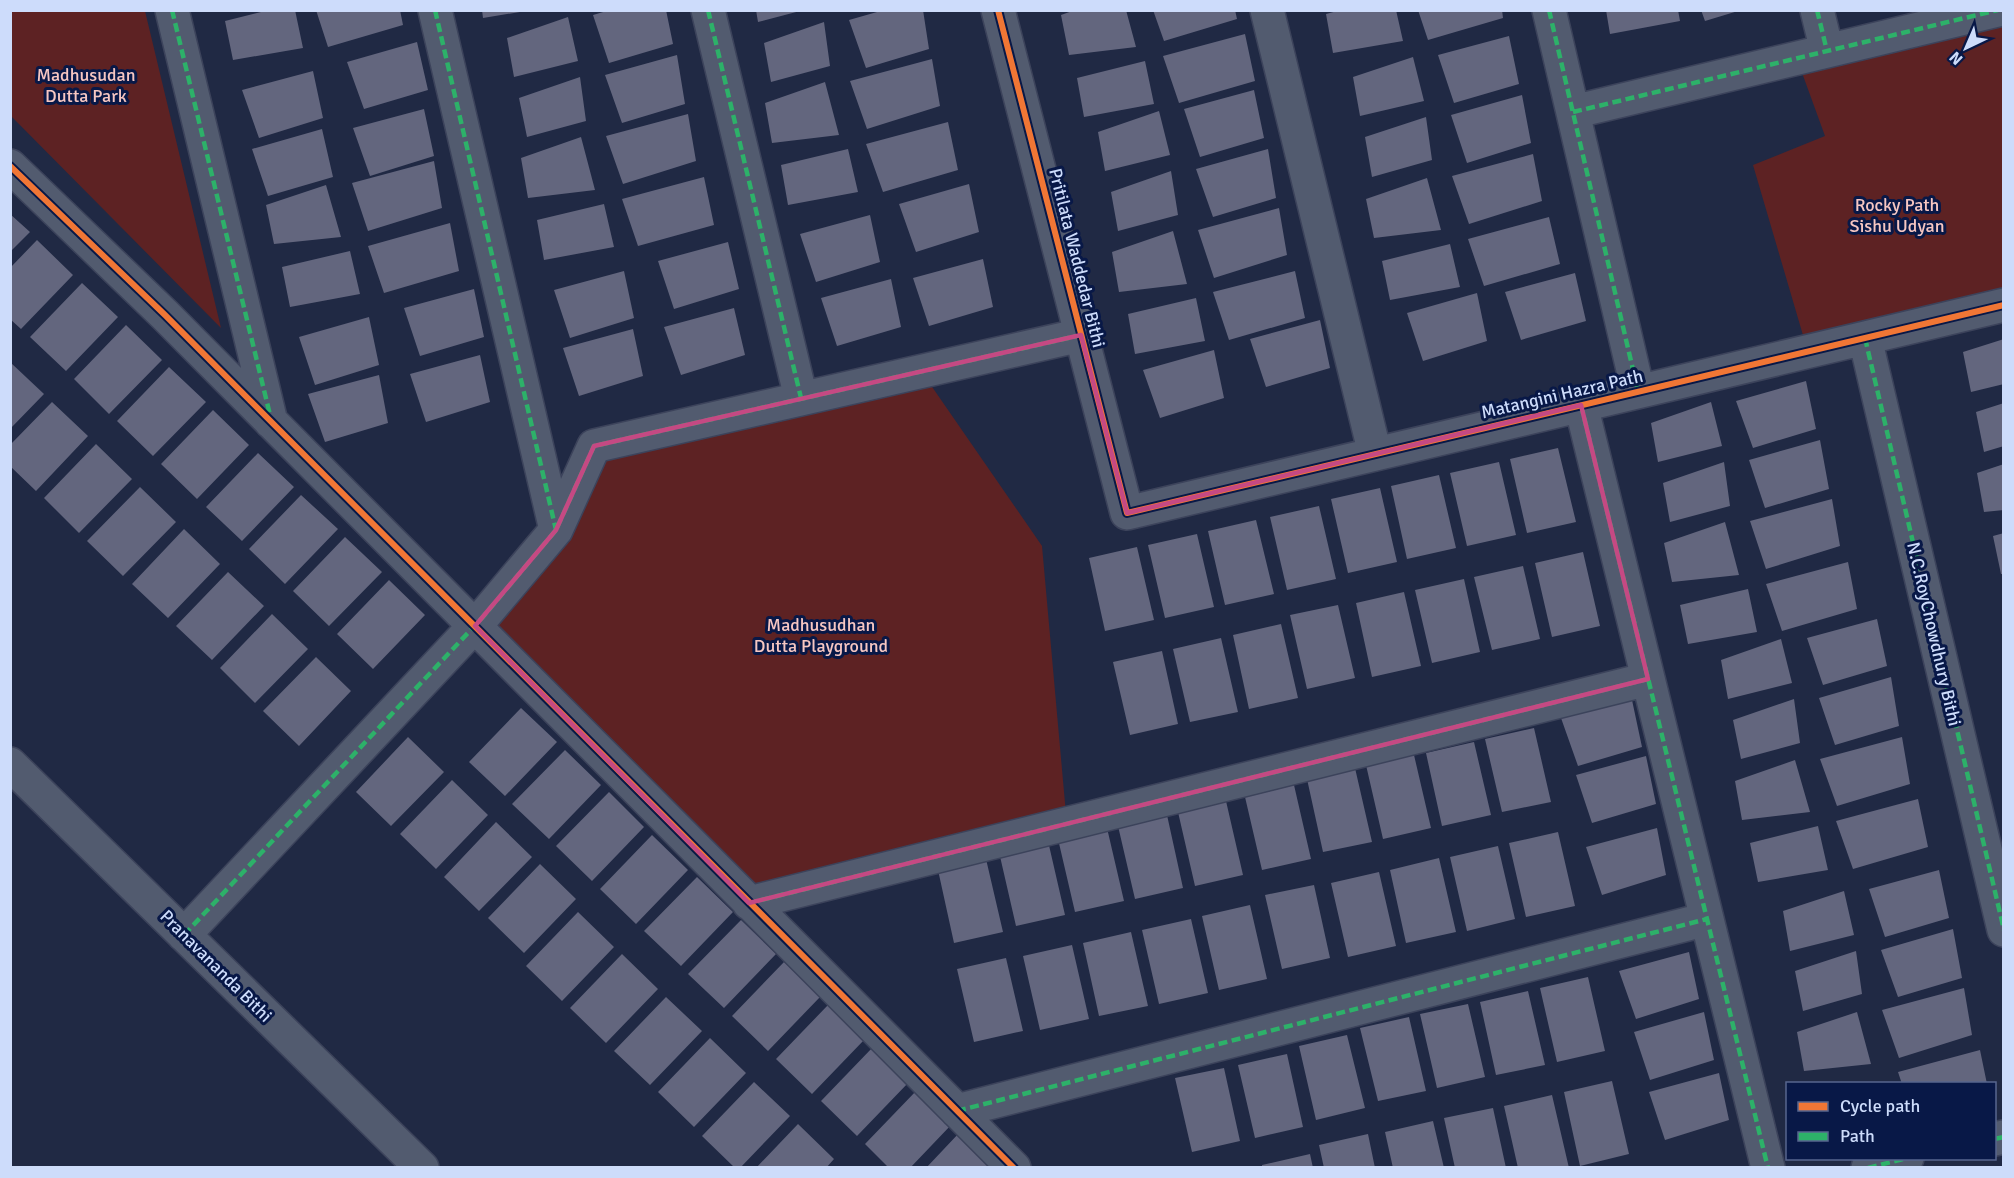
<svg xmlns="http://www.w3.org/2000/svg" width="2014" height="1178" font-family="Signika,sans-serif">
<style>
.green{fill:#5d2223}
.building{fill:#63667e}
.lines{fill:none;stroke-linecap:round;stroke-linejoin:round}
.minor-casing{stroke:#3c435b;stroke-width:36}
.minor{stroke:#525b6f;stroke-width:33}
.quiet{stroke:#2db169;stroke-width:4.5;stroke-dasharray:9 4.5;stroke-linecap:butt}
.cycleway-casing{stroke:#081847;stroke-width:10}
.cycleway{stroke:#f07635;stroke-width:6}
.marked{fill:none;stroke:#c54983;stroke-width:4.5;stroke-linejoin:round}
.labels{text-anchor:middle;stroke-width:6;stroke-linejoin:round;paint-order:stroke}
.park-label{font-size:18px;fill:#f7c7c2;stroke:#081847}
.street-label{font-size:18px;fill:#cddcfb;stroke:#081847}
</style>
<rect width="100%" height="100%" fill="#202944"/>
<path class="green" d="M 10,11 L 145,11 L 221,328 L 11,116 Z
M 2003,11 L 2003,301 L 1805,342 L 1753,165 L 1825,136 L 1797,59 Z
M 928,381 L 1042,546 L 1066,814 L 755,891 L 482,618 L 608,443 Z"/>
<path class="building" d="M 269,10 L 295,10 L 303,48 L 233,60 L 225,21 Z
M 316,10 L 400,10 L 403,25 L 328,47 Z
M 482,10 L 520,10 L 520,12 L 483,18 Z
M 610,10 L 666,10 L 673,44 L 609,63 L 593,15 Z
M 756,10 L 800,10 L 800,11 L 758,22 Z
M 884,10 L 923,10 L 929,49 L 866,68 L 849,20 Z
M 1075,10 L 1126,10 L 1136,47 L 1069,55 L 1061,15 Z
M 1153,10 L 1235,10 L 1237,19 L 1164,41 Z
M 1341,10 L 1396,10 L 1403,41 L 1333,53 L 1326,14 Z
M 1418,10 L 1502,10 L 1503,18 L 1428,40 Z
M 1606,10 L 1678,10 L 1680,21 L 1610,34 Z
M 1701,10 L 1738,10 L 1738,11 L 1705,21 Z
M 568,17 L 578,61 L 514,77 L 507,38 Z
M 824,22 L 830,66 L 771,82 L 764,43 Z
M 1245,34 L 1255,81 L 1179,103 L 1163,56 Z
M 1509,36 L 1519,84 L 1454,103 L 1438,55 Z
M 417,42 L 428,90 L 364,109 L 347,62 Z
M 677,55 L 685,104 L 622,123 L 605,75 Z
M 1413,57 L 1424,101 L 1360,116 L 1353,77 Z
M 932,59 L 940,106 L 867,129 L 850,81 Z
M 1145,61 L 1154,104 L 1084,117 L 1077,78 Z
M 313,71 L 323,118 L 259,138 L 242,90 Z
M 580,77 L 586,121 L 527,137 L 519,98 Z
M 825,82 L 839,135 L 772,143 L 765,103 Z
M 1254,90 L 1264,138 L 1200,157 L 1184,109 Z
M 1522,95 L 1531,143 L 1467,163 L 1451,115 Z
M 424,109 L 434,156 L 370,176 L 353,128 Z
M 1159,111 L 1170,155 L 1105,171 L 1098,132 Z
M 688,114 L 696,161 L 623,184 L 606,136 Z
M 1426,117 L 1432,160 L 1372,177 L 1365,137 Z
M 948,122 L 958,170 L 883,192 L 866,144 Z
M 322,129 L 333,177 L 268,196 L 252,149 Z
M 581,137 L 595,190 L 528,198 L 521,158 Z
M 848,149 L 858,192 L 788,205 L 781,165 Z
M 1268,149 L 1276,198 L 1213,217 L 1196,169 Z
M 1533,154 L 1542,201 L 1469,224 L 1452,176 Z
M 434,161 L 442,208 L 368,231 L 352,183 Z
M 1171,171 L 1178,215 L 1118,231 L 1111,192 Z
M 704,177 L 714,225 L 638,246 L 622,199 Z
M 1427,178 L 1441,230 L 1374,238 L 1366,199 Z
M 969,184 L 979,232 L 916,252 L 899,204 Z
M 326,185 L 341,237 L 274,244 L 266,205 Z
M 604,204 L 614,247 L 544,260 L 537,220 Z
M 1279,208 L 1287,255 L 1214,278 L 1198,230 Z
M 10,214 L 30,232 L 10,252 Z
M 870,215 L 880,262 L 816,282 L 800,234 Z
M 1549,217 L 1560,264 L 1484,286 L 1468,239 Z
M 450,223 L 459,271 L 384,293 L 368,246 Z
M 1173,231 L 1187,284 L 1119,292 L 1112,252 Z
M 37,240 L 73,275 L 21,329 L 10,319 L 10,268 Z
M 728,242 L 739,289 L 674,309 L 658,261 Z
M 1450,244 L 1460,287 L 1390,300 L 1382,261 Z
M 350,251 L 360,294 L 290,307 L 282,267 Z
M 983,259 L 993,307 L 929,326 L 913,278 Z
M 624,271 L 634,318 L 570,338 L 554,290 Z
M 1295,271 L 1305,318 L 1229,340 L 1213,292 Z
M 1575,273 L 1586,321 L 1521,340 L 1505,292 Z
M 891,279 L 901,327 L 837,346 L 821,298 Z
M 82,283 L 118,317 L 66,371 L 30,337 Z
M 474,289 L 484,337 L 420,356 L 404,308 Z
M 1477,293 L 1487,341 L 1423,361 L 1407,313 Z
M 1196,298 L 1205,341 L 1135,354 L 1128,314 Z
M 734,308 L 745,355 L 681,375 L 664,327 Z
M 369,317 L 379,365 L 315,385 L 299,337 Z
M 1320,320 L 1330,368 L 1266,387 L 1250,339 Z
M 126,325 L 162,360 L 109,414 L 74,379 Z
M 633,329 L 643,376 L 579,396 L 563,348 Z
M 2004,339 L 2004,384 L 1971,392 L 1963,352 Z
M 1214,350 L 1224,398 L 1160,418 L 1143,370 Z
M 480,355 L 490,402 L 426,422 L 410,374 Z
M 10,362 L 44,394 L 10,429 Z
M 169,367 L 206,402 L 153,456 L 117,421 Z
M 379,375 L 388,423 L 325,442 L 308,394 Z
M 1806,381 L 1816,429 L 1753,448 L 1736,401 Z
M 52,402 L 88,436 L 36,491 L 10,466 L 10,445 Z
M 1711,402 L 1722,446 L 1658,462 L 1651,423 Z
M 2004,403 L 2004,446 L 1984,452 L 1976,412 Z
M 213,410 L 249,445 L 197,499 L 161,464 Z
M 1820,440 L 1829,489 L 1765,508 L 1749,460 Z
M 96,444 L 132,479 L 79,533 L 44,498 Z
M 1558,448 L 1576,522 L 1527,533 L 1510,459 Z
M 258,453 L 294,487 L 242,541 L 206,507 Z
M 1499,462 L 1516,535 L 1467,546 L 1450,473 Z
M 1724,462 L 1730,506 L 1670,522 L 1663,483 Z
M 2004,464 L 2004,510 L 1984,512 L 1977,473 Z
M 1439,475 L 1456,548 L 1407,559 L 1391,486 Z
M 140,487 L 176,522 L 123,576 L 87,541 Z
M 1380,488 L 1397,562 L 1348,573 L 1331,499 Z
M 301,495 L 338,529 L 285,584 L 249,549 Z
M 1832,499 L 1840,546 L 1766,569 L 1750,521 Z
M 1319,506 L 1336,579 L 1287,590 L 1270,517 Z
M 1256,520 L 1274,594 L 1225,605 L 1208,531 Z
M 1725,522 L 1739,575 L 1672,582 L 1664,543 Z
M 184,529 L 220,564 L 168,618 L 132,584 Z
M 2004,533 L 2004,574 L 2001,574 L 1993,536 Z
M 1197,534 L 1214,607 L 1165,618 L 1148,545 Z
M 345,537 L 382,572 L 329,626 L 293,591 Z
M 1137,547 L 1154,620 L 1105,631 L 1089,558 Z
M 1583,552 L 1600,626 L 1552,637 L 1535,563 Z
M 1848,562 L 1857,609 L 1782,631 L 1766,584 Z
M 1523,566 L 1540,639 L 1492,650 L 1474,577 Z
M 228,572 L 264,606 L 212,660 L 176,626 Z
M 1464,579 L 1480,652 L 1432,663 L 1415,590 Z
M 389,580 L 425,615 L 373,669 L 337,634 Z
M 1748,589 L 1757,632 L 1688,644 L 1680,605 Z
M 1404,592 L 1421,666 L 1372,677 L 1356,603 Z
M 1338,605 L 1355,678 L 1307,689 L 1290,615 Z
M 272,614 L 308,649 L 255,703 L 220,668 Z
M 1877,619 L 1887,666 L 1823,685 L 1807,638 Z
M 1281,624 L 1298,698 L 1249,709 L 1233,635 Z
M 1221,638 L 1238,712 L 1190,722 L 1173,649 Z
M 1781,639 L 1792,683 L 1728,699 L 1721,660 Z
M 1162,651 L 1178,724 L 1130,735 L 1113,662 Z
M 316,657 L 351,691 L 299,746 L 263,711 Z
M 1891,677 L 1899,726 L 1835,745 L 1819,698 Z
M 1794,699 L 1800,743 L 1741,759 L 1733,720 Z
M 1632,700 L 1642,747 L 1578,766 L 1561,718 Z
M 521,708 L 557,742 L 505,796 L 469,762 Z
M 1534,728 L 1551,802 L 1502,812 L 1485,739 Z
M 408,737 L 444,772 L 391,826 L 356,792 Z
M 1902,737 L 1910,784 L 1837,806 L 1820,759 Z
M 1474,742 L 1491,815 L 1442,826 L 1426,753 Z
M 565,750 L 601,785 L 549,839 L 512,804 Z
M 1414,755 L 1431,828 L 1383,839 L 1366,765 Z
M 1646,756 L 1656,804 L 1592,823 L 1576,775 Z
M 1795,760 L 1810,812 L 1742,820 L 1735,781 Z
M 1355,768 L 1372,842 L 1323,852 L 1307,779 Z
M 452,780 L 488,815 L 436,869 L 400,834 Z
M 1294,785 L 1311,859 L 1262,870 L 1245,797 Z
M 609,792 L 644,827 L 592,881 L 556,846 Z
M 1918,799 L 1928,847 L 1853,869 L 1836,821 Z
M 1226,801 L 1243,875 L 1195,886 L 1178,812 Z
M 1167,815 L 1183,888 L 1135,899 L 1118,826 Z
M 496,822 L 532,857 L 479,911 L 444,877 Z
M 1818,826 L 1828,870 L 1758,882 L 1750,843 Z
M 1107,828 L 1124,901 L 1075,912 L 1058,839 Z
M 1657,828 L 1666,875 L 1602,895 L 1586,847 Z
M 1558,832 L 1575,906 L 1526,917 L 1509,843 Z
M 652,835 L 688,870 L 636,924 L 600,889 Z
M 1048,841 L 1065,915 L 1016,926 L 999,852 Z
M 1498,846 L 1515,919 L 1467,931 L 1450,857 Z
M 1439,858 L 1456,932 L 1406,943 L 1390,870 Z
M 986,859 L 1003,932 L 954,943 L 938,870 Z
M 540,864 L 576,899 L 524,953 L 488,918 Z
M 1939,870 L 1949,918 L 1885,937 L 1869,889 Z
M 1379,872 L 1396,946 L 1348,957 L 1331,883 Z
M 697,877 L 733,912 L 681,966 L 644,931 Z
M 1314,885 L 1330,958 L 1282,969 L 1265,895 Z
M 1844,891 L 1854,935 L 1790,951 L 1783,911 Z
M 1250,905 L 1267,979 L 1219,990 L 1202,916 Z
M 578,912 L 614,947 L 562,1001 L 526,966 Z
M 1191,919 L 1208,993 L 1159,1004 L 1142,930 Z
M 741,920 L 776,954 L 724,1008 L 688,974 Z
M 1953,929 L 1962,978 L 1898,997 L 1881,950 Z
M 1131,932 L 1148,1006 L 1099,1016 L 1083,943 Z
M 1072,945 L 1089,1019 L 1040,1030 L 1023,956 Z
M 1856,951 L 1862,994 L 1803,1011 L 1795,971 Z
M 1689,952 L 1699,999 L 1636,1019 L 1619,971 Z
M 622,954 L 658,989 L 606,1043 L 570,1008 Z
M 1006,958 L 1023,1031 L 974,1042 L 957,969 Z
M 784,962 L 820,997 L 768,1051 L 732,1016 Z
M 1588,977 L 1605,1051 L 1557,1062 L 1540,988 Z
M 1964,988 L 1972,1035 L 1899,1058 L 1882,1010 Z
M 1528,991 L 1545,1065 L 1496,1075 L 1480,1002 Z
M 666,997 L 702,1031 L 650,1085 L 614,1051 Z
M 1468,1004 L 1485,1077 L 1437,1088 L 1420,1014 Z
M 828,1005 L 864,1040 L 812,1094 L 776,1059 Z
M 1704,1012 L 1714,1060 L 1650,1080 L 1634,1032 Z
M 1857,1012 L 1871,1064 L 1804,1071 L 1797,1032 Z
M 1409,1017 L 1426,1091 L 1378,1101 L 1360,1028 Z
M 1347,1035 L 1365,1108 L 1316,1120 L 1299,1046 Z
M 710,1038 L 746,1073 L 694,1127 L 658,1092 Z
M 873,1047 L 909,1082 L 857,1136 L 821,1101 Z
M 1980,1050 L 1987,1084 L 1902,1084 L 1898,1072 Z
M 1287,1054 L 1303,1127 L 1255,1138 L 1238,1065 Z
M 1224,1068 L 1240,1141 L 1192,1152 L 1175,1078 Z
M 1719,1073 L 1729,1120 L 1665,1140 L 1649,1092 Z
M 1612,1081 L 1629,1154 L 1580,1166 L 1564,1092 Z
M 754,1082 L 790,1116 L 740,1168 L 735,1168 L 702,1136 Z
M 917,1090 L 952,1124 L 910,1168 L 889,1168 L 865,1144 Z
M 1552,1095 L 1569,1168 L 1518,1168 L 1504,1106 Z
M 1493,1108 L 1506,1168 L 1455,1168 L 1444,1118 Z
M 1433,1121 L 1444,1168 L 1393,1168 L 1385,1132 Z
M 798,1124 L 834,1159 L 826,1168 L 756,1168 Z
M 960,1132 L 997,1168 L 926,1168 Z
M 1368,1134 L 1375,1168 L 1324,1168 L 1319,1145 Z
M 1310,1154 L 1313,1168 L 1262,1168 L 1262,1165 Z"/>
<g class="lines">
<g class="minor-casing">
<path id="minor" d="M 172,10 L 271,422
M 435,10 L 556,530
M 708,10 L 801,398
M 998,10 L 1127,513 L 2004,305
M 1267,10 L 1375,454
M 1549,10 L 1638,391
M 1817,10 L 1827,51
M 1573,112 L 1998,10
M 10,166 L 165,315 L 1014,1168
M 1865,338 L 2004,930
M 1581,405 L 1768,1168
M 10,764 L 422,1168
M 749,903 L 1648,679
M 184,935 L 482,618 L 556,530 L 594,446 L 1081,335
M 957,1111 L 1707,919
M 1994,1139 L 2004,1137
M 1868,1168 L 1907,1158"/>
</g>
<use href="#minor" class="minor"/>
<path class="quiet" d="M 172,10 L 271,419
M 435,10 L 556,530
M 708,10 L 801,398
M 1549,10 L 1638,391
M 1817,10 L 1827,51
M 1573,112 L 1998,10
M 1865,338 L 2004,930
M 1581,405 L 1768,1168
M 749,903 L 1648,679
M 184,935 L 482,618 L 556,530 L 594,446 L 1081,335
M 957,1111 L 1707,919
M 1994,1139 L 2004,1137
M 1868,1168 L 1907,1158"/>
<g class="cycleway-casing">
<path id="cycleway" d="M 998,10 L 1127,513 L 2004,305
M 10,166 L 165,315 L 1014,1168"/>
</g>
<use href="#cycleway" class="cycleway"/>
</g>
<path class="marked" d="M 1081,335 L 1127,513 L 1581,405 L 1648,679 L 749,903 L 475,626 L 556,530 L 594,446 Z"/>
<g class="labels">
<g class="park-label">
<text x="86" y="81">Madhusudan<tspan x="86" dy="21">Dutta Park</tspan></text>
<text x="1897" y="211">Rocky Path<tspan x="1897" dy="21">Sishu Udyan</tspan></text>
<text x="821" y="631">Madhusudhan<tspan x="821" dy="21">Dutta Playground</tspan></text>
</g>
<g class="street-label">
<text transform="translate(1077 258) rotate(76)" y="6">Pritilata Waddedar Bithi</text>
<text transform="translate(1562 394) rotate(-13)" y="6">Matangini Hazra Path</text>
<text transform="translate(1934 634) rotate(77)" y="6">N.C.RoyChowdhury Bithi</text>
<text transform="translate(216 966) rotate(45)" y="6">Pranavananda Bithi</text>
</g>
</g>
<rect width="2014" height="1178" fill="none" stroke="#cddcfb" stroke-width="24"/>
<rect x="1786" y="1082" width="210" height="78" fill="#081847" stroke="#57668f" stroke-width="1.5"/>
<rect x="1798" y="1102" width="30" height="9" fill="#f07635" stroke="#57668f" stroke-width="1.5"/>
<text x="1840" y="1112" font-size="18" fill="#cddcfb">Cycle path</text>
<rect x="1798" y="1132" width="30" height="9" fill="#2db169" stroke="#57668f" stroke-width="1.5"/>
<text x="1840" y="1142" font-size="18" fill="#cddcfb">Path</text>
<g transform="translate(1966 48) rotate(224)" stroke="#081847" stroke-width="4.5" paint-order="stroke">
<path d="M0-4.5L10 22L0 15L-10 22Z" fill="#cddcfb"/>
<text y="-9" font-size="16" font-weight="bold" text-anchor="middle" fill="#cddcfb">N</text>
</g>
</svg>
